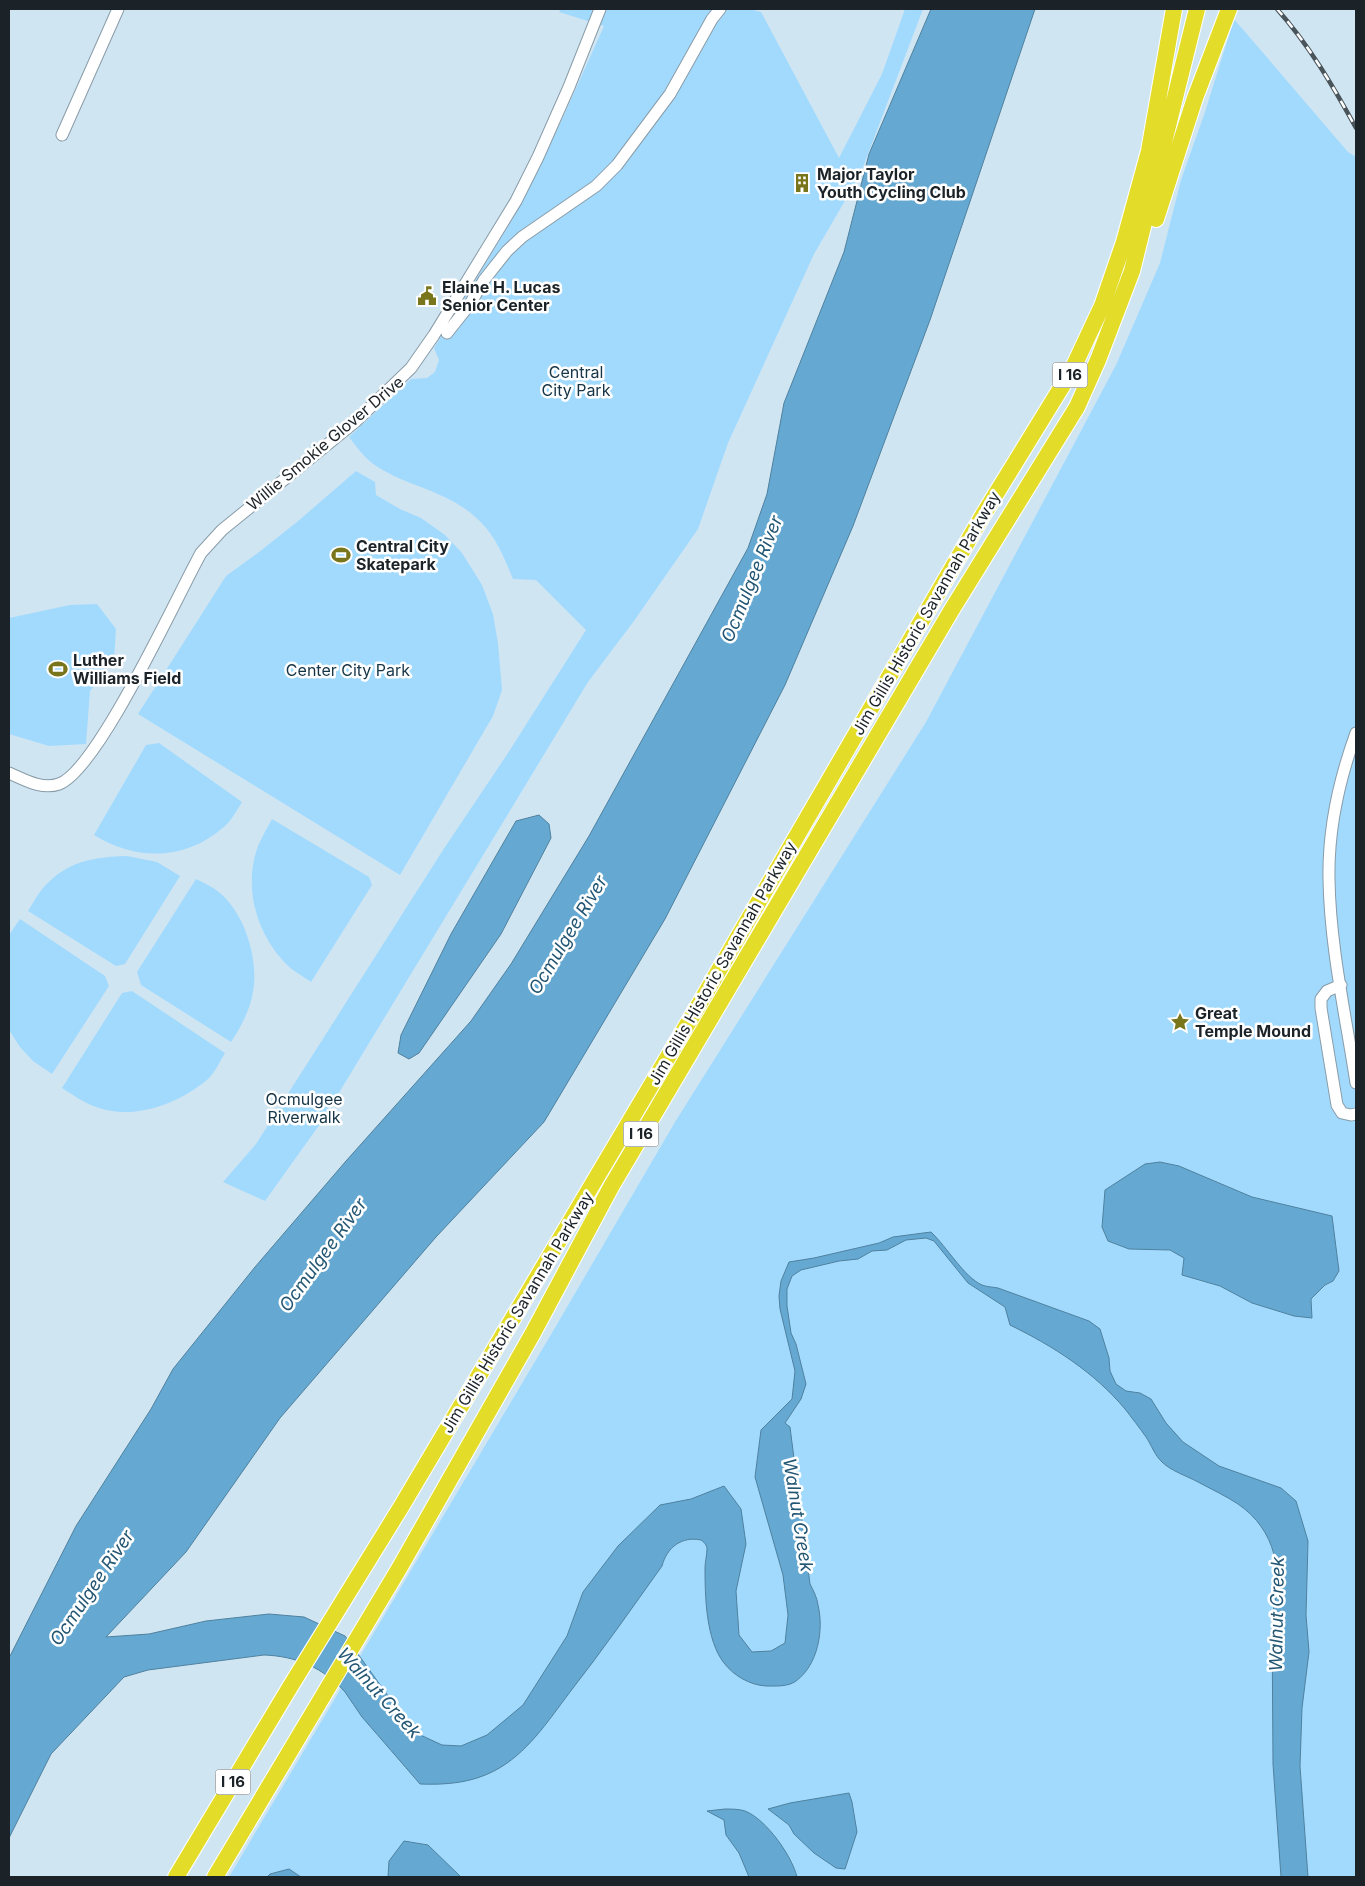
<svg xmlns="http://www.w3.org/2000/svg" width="1365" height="1886" font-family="Inter,sans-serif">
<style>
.green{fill:#a2dafe}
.water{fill:#65a9d2;stroke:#4f819f}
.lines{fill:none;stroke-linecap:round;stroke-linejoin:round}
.minor-casing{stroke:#889ca8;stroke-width:13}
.highway-casing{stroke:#fff;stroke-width:18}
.minor{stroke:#fff;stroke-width:11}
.highway{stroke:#e3dc28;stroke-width:16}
.rail-casing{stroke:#49545b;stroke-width:4.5}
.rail{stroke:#fff;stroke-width:2.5;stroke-dasharray:8;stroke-linecap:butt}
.labels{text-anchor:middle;stroke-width:5;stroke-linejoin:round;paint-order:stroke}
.shield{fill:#fff;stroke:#606568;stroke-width:1}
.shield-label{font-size:15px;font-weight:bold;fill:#1c2328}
.poi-label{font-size:16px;font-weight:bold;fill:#1c2328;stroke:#fff;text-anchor:start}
.park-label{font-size:16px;fill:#163547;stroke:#fff}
.street-label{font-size:16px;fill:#1c2328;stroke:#fff}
.water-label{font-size:18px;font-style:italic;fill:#225673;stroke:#fff}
</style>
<rect width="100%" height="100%" fill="#d0e5f2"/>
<path class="green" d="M 561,9 L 749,9 L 761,12 L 839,158 L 882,74 L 905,9 L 923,9 L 860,175 L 814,254 L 728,443 L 698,529 L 634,621 L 588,682 L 320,1124 L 265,1201 L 223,1182 L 256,1144 L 443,850 L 508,753 L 586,630 L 536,580 L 513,579 C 503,555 494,532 473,515 C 443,489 401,485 372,463 C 363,456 356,446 349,437 L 411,379 L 427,378 L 435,372 L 439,360 L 434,348 L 512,220 L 560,124 L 604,26 L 559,12 Z
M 1234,19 L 1348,152 L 1356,157 L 1356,1877 L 229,1877 L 556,1326 L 675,1122 L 926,722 L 1116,365 L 1160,263 L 1181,180 L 1205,112 Z
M 356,471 L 375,482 L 376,495 L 400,509 L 421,518 L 445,535 L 462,553 L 482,585 L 493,614 L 498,643 L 502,690 L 493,716 L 400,875 L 138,714 L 226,576 L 259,552 L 297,522 Z
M 97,604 L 116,629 L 114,659 L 90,691 L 86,744 L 49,746 L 9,734 L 9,618 L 70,605 Z
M 159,743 L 242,802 C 237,810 231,821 224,827 C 185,861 136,861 94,835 L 146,745 Z
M 272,819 L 369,877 L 372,885 L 311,982 C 303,976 293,971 286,964 C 256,933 243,887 258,846 C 262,837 267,828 272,819 Z
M 127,856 L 157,862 L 180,876 L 125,964 L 116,966 L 28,911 C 33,903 37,895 43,888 C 67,861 93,857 127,856 Z
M 196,879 C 204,883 213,887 220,893 C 245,914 259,960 253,992 C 250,1010 241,1027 231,1042 L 141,985 L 137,972 Z
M 20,919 L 105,976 L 109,986 L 52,1074 L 33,1061 L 20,1047 L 9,1030 L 9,935 Z
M 132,991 L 225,1053 C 220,1061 215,1073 208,1079 C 179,1104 133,1121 96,1107 C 84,1103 73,1095 62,1088 L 122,993 Z"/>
<path class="water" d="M 931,9 L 1035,9 L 930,320 L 853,526 L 785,685 L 665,919 L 544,1122 L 436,1237 L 280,1418 L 186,1552 L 106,1637 L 149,1634 L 206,1621 L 269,1614 L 304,1617 L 345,1636 L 414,1732 L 442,1745 L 461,1746 L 487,1735 L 523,1705 L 567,1636 L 583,1592 L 618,1546 L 660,1505 L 691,1499 L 724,1486 L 741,1509 L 746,1544 L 736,1591 L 739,1635 L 752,1652 L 771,1651 L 785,1643 L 788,1615 L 783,1575 L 755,1477 L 761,1430 L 792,1399 L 795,1371 L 780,1309 L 779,1296 L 781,1281 L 789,1262 L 814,1258 L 879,1243 L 893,1237 L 931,1232 C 947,1247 964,1277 982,1285 C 987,1287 993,1287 998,1288 L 1089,1321 L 1100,1329 L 1109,1358 L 1110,1371 L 1116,1384 L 1126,1391 L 1140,1393 L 1151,1399 L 1166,1423 L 1183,1442 L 1219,1466 L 1281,1488 L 1296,1501 L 1308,1541 L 1306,1615 L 1309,1652 L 1302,1708 L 1300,1766 L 1308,1877 L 1281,1877 L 1273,1764 L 1272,1615 C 1284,1573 1276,1530 1238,1504 C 1226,1496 1211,1489 1198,1482 C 1187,1476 1171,1471 1162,1462 C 1155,1456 1151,1444 1146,1437 C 1139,1427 1132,1418 1125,1409 C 1094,1372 1053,1346 1010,1325 L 1005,1307 L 968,1283 L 934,1241 L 926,1238 L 906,1240 L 887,1250 L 872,1251 L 858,1259 L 839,1261 L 801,1270 L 792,1276 L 787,1289 L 787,1306 L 791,1333 L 796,1344 L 806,1384 L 801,1399 L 785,1423 L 790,1427 L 810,1584 C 813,1590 817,1597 818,1605 C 824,1630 818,1665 796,1681 C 788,1687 775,1686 766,1686 C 750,1685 734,1676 724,1663 C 706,1640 705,1597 705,1568 C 705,1562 707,1555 707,1549 C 707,1545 704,1542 701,1540 C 682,1536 667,1547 662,1566 C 632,1608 602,1651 570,1692 C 548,1721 527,1754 494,1771 C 471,1783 446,1785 420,1784 C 401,1762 382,1740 362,1717 C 356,1709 351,1700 345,1692 C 324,1668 296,1656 264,1655 L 148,1670 L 124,1677 L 51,1754 L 9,1838 L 9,1658 L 76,1526 L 151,1409 L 173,1369 L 255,1267 L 346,1161 L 471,1021 L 511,964 L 589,836 L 748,548 L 767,494 L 784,403 L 844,252 L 869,154 Z
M 539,815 L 549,824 L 551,838 L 501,934 L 419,1053 L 409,1059 L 398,1053 L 401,1035 L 451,934 L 516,821 Z
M 1160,1162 L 1179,1166 L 1252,1197 L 1332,1216 L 1339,1271 L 1333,1281 L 1325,1285 L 1311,1299 L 1312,1318 L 1294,1316 L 1252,1303 L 1220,1286 L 1182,1275 L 1184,1258 L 1170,1250 L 1129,1249 L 1108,1241 L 1102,1227 L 1105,1190 L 1145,1164 Z
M 849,1793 L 852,1802 L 857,1832 L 845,1869 L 836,1868 L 814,1853 L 794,1834 L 789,1825 L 768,1809 L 790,1803 Z
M 725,1809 C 731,1809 739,1809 745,1811 C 766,1819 792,1856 797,1877 L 749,1877 L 739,1853 L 726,1835 L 724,1820 L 707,1811 Z
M 404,1841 L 428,1845 L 461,1877 L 388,1877 L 389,1861 Z
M 289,1869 L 301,1877 L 267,1877 L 270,1874 Z"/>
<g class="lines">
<g class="minor-casing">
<path id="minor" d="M 62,135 L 118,9
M 447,333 L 470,304 L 484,280 L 507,251 L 522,237 L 596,186 L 617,165 L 670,94 L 712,19 L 720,9
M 1356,733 C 1339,780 1328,829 1329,879 C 1330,947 1346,1017 1356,1083
M 9,773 C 25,780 42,790 59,784 C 98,770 177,596 201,553 L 222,530 L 355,422 L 411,368 L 434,335 L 516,201 L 538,157 L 569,87 L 600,9
M 1341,985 L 1327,991 L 1321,999 L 1321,1008 L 1337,1105 L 1342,1113 L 1351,1115 L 1356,1114"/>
</g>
<g class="highway-casing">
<path id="highway" d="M 1156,219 L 1195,98 L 1229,9
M 176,1877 L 290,1687 L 401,1507 L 697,1008 L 983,515 L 1072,370 L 1102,306 L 1124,242 L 1149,151 L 1174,9
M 215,1877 L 400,1567 L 533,1333 L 611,1187 L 951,611 L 1077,407 L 1098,360 L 1132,271 L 1197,9"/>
</g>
<use href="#minor" class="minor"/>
<use href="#highway" class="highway"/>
<g class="rail-casing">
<path id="rail" d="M 1277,9 C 1309,45 1333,86 1356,128"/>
</g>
<use href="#rail" class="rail"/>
</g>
<defs>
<g id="building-bare" transform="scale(1.5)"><path d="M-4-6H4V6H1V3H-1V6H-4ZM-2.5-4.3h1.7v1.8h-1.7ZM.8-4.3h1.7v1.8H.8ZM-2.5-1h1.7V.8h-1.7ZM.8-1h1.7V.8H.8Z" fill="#79751a" stroke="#fff" stroke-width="2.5" paint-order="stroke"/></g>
<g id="civic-bare" transform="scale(1.5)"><path d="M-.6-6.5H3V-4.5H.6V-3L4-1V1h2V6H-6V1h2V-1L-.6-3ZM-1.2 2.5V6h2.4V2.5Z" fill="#79751a" stroke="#fff" stroke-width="2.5" paint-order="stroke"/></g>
<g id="stadium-bare" transform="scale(1.5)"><path d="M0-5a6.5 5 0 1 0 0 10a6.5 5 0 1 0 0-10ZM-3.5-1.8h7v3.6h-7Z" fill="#79751a" stroke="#fff" stroke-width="2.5" paint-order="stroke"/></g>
<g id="sight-bare" transform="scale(1.5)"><path d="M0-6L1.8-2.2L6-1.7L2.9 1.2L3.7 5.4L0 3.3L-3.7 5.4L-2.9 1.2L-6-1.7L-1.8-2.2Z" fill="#79751a" stroke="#fff" stroke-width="2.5" paint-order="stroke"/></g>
</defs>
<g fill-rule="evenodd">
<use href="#building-bare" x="802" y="183"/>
<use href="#civic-bare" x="427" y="296"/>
<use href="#stadium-bare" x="341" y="555"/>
<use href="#stadium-bare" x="58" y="669"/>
<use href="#sight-bare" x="1180" y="1022"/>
</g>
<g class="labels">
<g class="shield">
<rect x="1052.5" y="362.5" width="35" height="25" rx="4"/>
<rect x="623.5" y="1121.5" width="35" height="25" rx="4"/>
<rect x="215.5" y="1769.5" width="35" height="25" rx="4"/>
</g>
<g class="shield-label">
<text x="1070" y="380">I 16</text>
<text x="641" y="1139">I 16</text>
<text x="233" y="1787">I 16</text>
</g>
<g class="poi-label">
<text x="817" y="180">Major Taylor<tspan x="817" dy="18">Youth Cycling Club</tspan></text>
<text x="442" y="293">Elaine H. Lucas<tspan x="442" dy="18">Senior Center</tspan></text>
<text x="356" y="552">Central City<tspan x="356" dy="18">Skatepark</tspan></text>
<text x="73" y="666">Luther<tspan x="73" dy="18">Williams Field</tspan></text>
<text x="1195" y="1019">Great<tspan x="1195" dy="18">Temple Mound</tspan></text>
</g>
<g class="park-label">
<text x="576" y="378">Central<tspan x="576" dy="18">City Park</tspan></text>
<text x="348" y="676">Center City Park</text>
<text x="304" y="1105">Ocmulgee<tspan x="304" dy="18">Riverwalk</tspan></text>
</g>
<g class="street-label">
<text transform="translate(325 443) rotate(-40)" y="6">Willie Smokie Glover Drive</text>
<text transform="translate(926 613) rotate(-60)" y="6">Jim Gillis Historic Savannah Parkway</text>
<text transform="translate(722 963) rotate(-60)" y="6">Jim Gillis Historic Savannah Parkway</text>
<text transform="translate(517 1312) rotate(-59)" y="6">Jim Gillis Historic Savannah Parkway</text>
</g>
<g class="water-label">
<text transform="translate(752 579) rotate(-68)" y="6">Ocmulgee River</text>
<text transform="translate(568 935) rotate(-59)" y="6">Ocmulgee River</text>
<text transform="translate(323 1255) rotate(-54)" y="6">Ocmulgee River</text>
<text transform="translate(798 1515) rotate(81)" y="6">Walnut Creek</text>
<text transform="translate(92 1588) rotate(-56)" y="6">Ocmulgee River</text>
<text transform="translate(1277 1614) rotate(-89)" y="6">Walnut Creek</text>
<text transform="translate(379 1693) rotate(48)" y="6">Walnut Creek</text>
</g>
</g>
<rect width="1365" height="1886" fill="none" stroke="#1c2328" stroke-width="20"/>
</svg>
